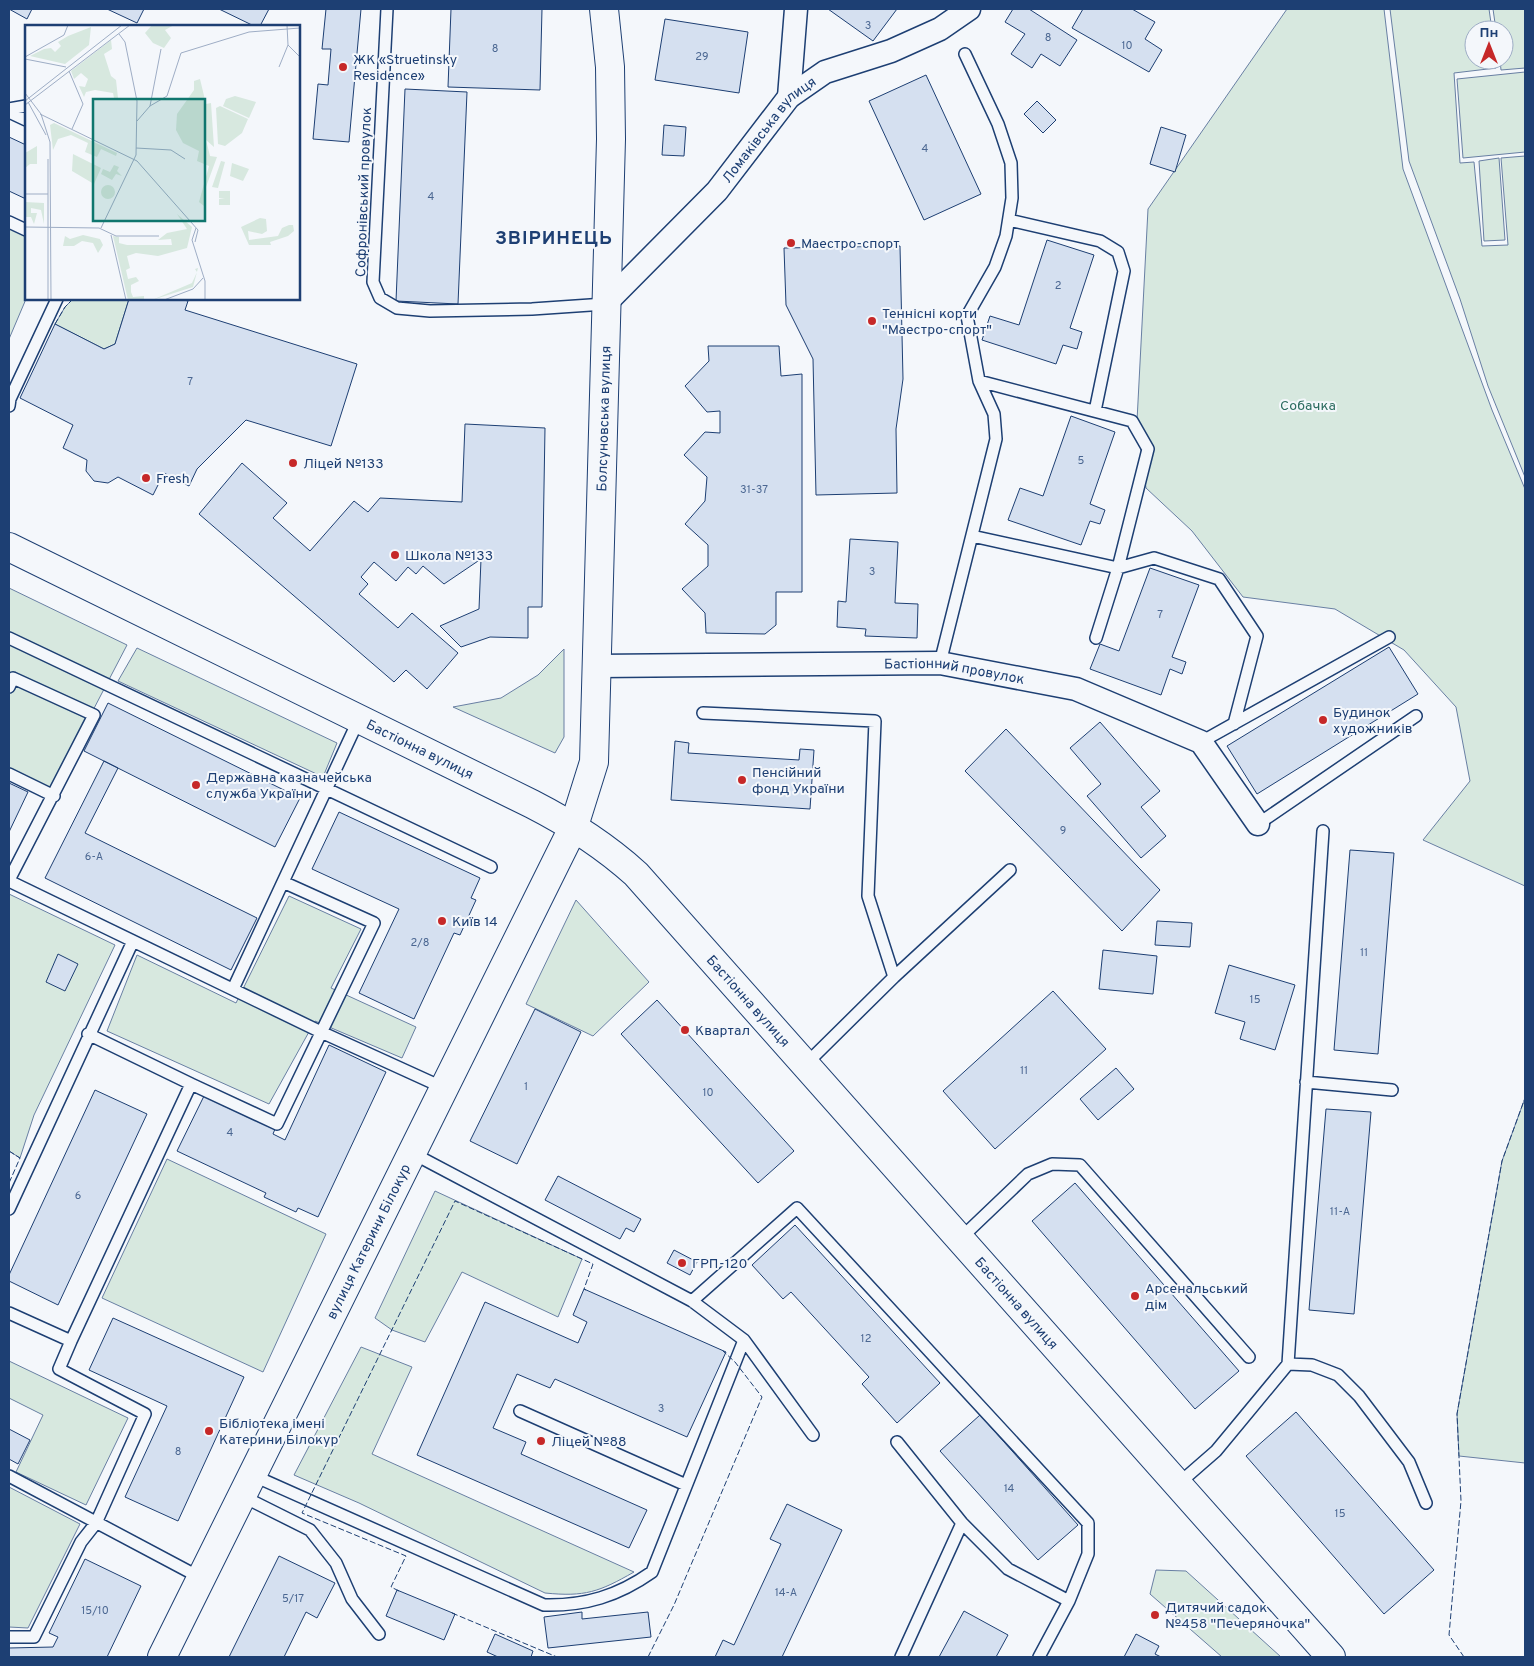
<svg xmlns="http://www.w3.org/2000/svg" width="1534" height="1666" font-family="Overpass,sans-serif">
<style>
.green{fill:#d7e8df;stroke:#687fa3}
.building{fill:#d5e0f0;stroke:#1d3f73}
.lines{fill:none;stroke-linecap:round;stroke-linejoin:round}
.lane-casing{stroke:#1d3f73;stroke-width:14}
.street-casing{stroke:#1d3f73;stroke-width:25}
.secondary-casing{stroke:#1d3f73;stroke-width:30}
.lane{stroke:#f4f7fb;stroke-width:11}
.street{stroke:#f4f7fb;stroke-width:22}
.secondary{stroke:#f4f7fb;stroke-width:28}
.fence{stroke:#1d3f73;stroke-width:1;stroke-dasharray:6 2.5;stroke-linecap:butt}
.poi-dot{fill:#c62828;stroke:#f4f7fb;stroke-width:2}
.labels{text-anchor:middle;stroke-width:4;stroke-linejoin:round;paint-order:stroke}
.number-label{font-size:11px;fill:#4b6792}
.poi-label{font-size:14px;fill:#1d3f73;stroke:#f4f7fb;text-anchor:start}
.street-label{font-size:14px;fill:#1d3f73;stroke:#f4f7fb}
.park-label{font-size:14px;fill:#2c6c60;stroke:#f4f7fb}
.district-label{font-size:19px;font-weight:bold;letter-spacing:1px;fill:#1d3f73;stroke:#f4f7fb}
.inset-road{fill:none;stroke:#9eadc5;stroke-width:1}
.view{fill:#0f766e;fill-opacity:0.15;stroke:#0f766e;stroke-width:2.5}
.inset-edge{fill:none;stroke:#1d3f73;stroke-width:2.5}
</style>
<rect width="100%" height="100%" fill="#f4f7fb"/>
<path class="green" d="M 1287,9 L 1384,9 L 1403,169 L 1492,410 L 1525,489 L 1525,886 L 1423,840 L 1470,781 L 1456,707 L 1404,650 L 1335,609 L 1243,597 L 1192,531 L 1146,488 L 1137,421 L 1148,209 Z
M 1390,9 L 1489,9 L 1492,30 L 1474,30 L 1474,60 L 1495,60 L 1496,68 L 1454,73 L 1460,163 L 1474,162 L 1482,246 L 1508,245 L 1501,158 L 1525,156 L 1525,477 L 1488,386 L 1460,299 L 1409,161 Z
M 1493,9 L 1525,9 L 1525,68 L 1501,70 L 1500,60 L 1504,60 L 1504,30 L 1496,30 Z
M 1525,72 L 1525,152 L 1463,158 L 1457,79 Z
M 1499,158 L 1505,240 L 1484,241 L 1479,161 Z
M 9,222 L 26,230 L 26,299 L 9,339 Z
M 73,299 L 129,299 L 115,344 L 104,349 L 55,324 L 65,307 Z
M 9,588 L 127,645 L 52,789 L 9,770 Z
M 137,648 L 337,743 L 323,777 L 118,681 Z
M 564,649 L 564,737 L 555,753 L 453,707 L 501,698 L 538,675 Z
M 9,894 L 115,945 L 34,1115 L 20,1158 L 9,1151 Z
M 289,896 L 361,929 L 331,988 L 416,1027 L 402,1058 L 315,1021 L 269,1104 L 107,1031 L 137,955 L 236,1003 Z
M 576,900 L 649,982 L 593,1036 L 526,1004 Z
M 1525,1098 L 1525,1463 L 1459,1456 L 1457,1414 L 1502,1161 Z
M 167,1159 L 326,1234 L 263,1372 L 102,1298 Z
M 435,1191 L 582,1259 L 558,1317 L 462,1272 L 425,1342 L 392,1330 L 375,1318 Z
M 361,1347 L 412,1367 L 372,1454 L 634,1572 C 599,1592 585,1597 545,1593 L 359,1503 L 294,1475 Z
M 9,1361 L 128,1418 L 86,1505 L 16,1472 L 43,1415 L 9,1398 Z
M 9,1487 L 80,1524 L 28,1628 L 9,1627 Z
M 1156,1570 L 1186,1571 L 1281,1657 L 1222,1657 L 1150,1594 Z"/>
<path class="building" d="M 9,9 L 32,9 L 27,19 Z
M 107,9 L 144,9 L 137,23 Z
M 219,9 L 269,9 L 260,26 L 254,26 Z
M 326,9 L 361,9 L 349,142 L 313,139 L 318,84 L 328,85 L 331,49 L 322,49 Z
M 451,9 L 542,9 L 540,90 L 448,87 Z
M 828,9 L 897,9 L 873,41 Z
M 1013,9 L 1029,9 L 1077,40 L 1060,66 L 1041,54 L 1032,68 L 1011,54 L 1025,34 L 1005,22 Z
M 1083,9 L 1132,9 L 1155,22 L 1145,39 L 1162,50 L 1149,72 L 1072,28 Z
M 665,19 L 748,32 L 739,93 L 655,80 Z
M 926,75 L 981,194 L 924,220 L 869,101 Z
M 405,89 L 467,92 L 458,304 L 396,301 Z
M 1037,101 L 1056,120 L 1043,133 L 1024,114 Z
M 664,125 L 686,127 L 684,156 L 662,155 Z
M 1161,127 L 1186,135 L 1175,172 L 1150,164 Z
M 9,137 L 26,145 L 26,199 L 9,191 Z
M 1047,240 L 1094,255 L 1070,328 L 1082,332 L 1077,349 L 1063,345 L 1056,364 L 982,340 L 990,316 L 1019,325 Z
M 900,246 L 903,379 L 896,429 L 897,493 L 816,495 L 813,359 L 786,305 L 784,248 Z
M 129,299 L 180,299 L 188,301 L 185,310 L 357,364 L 331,446 L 246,420 L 197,469 L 189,486 L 164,473 L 153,495 L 118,477 L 108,483 L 94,481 L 86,471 L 87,460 L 63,448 L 73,425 L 20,398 L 55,324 L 104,349 L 115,344 Z
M 708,346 L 779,346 L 781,376 L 802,374 L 802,592 L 776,592 L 776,625 L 765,634 L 706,633 L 705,613 L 682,589 L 708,566 L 708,545 L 685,524 L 705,501 L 707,477 L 684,455 L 705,432 L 720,433 L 720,411 L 707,412 L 685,386 L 709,361 Z
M 1071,416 L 1115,432 L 1090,504 L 1105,510 L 1100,524 L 1090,521 L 1081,545 L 1008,520 L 1020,488 L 1043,496 Z
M 465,424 L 545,428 L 542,607 L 528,607 L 528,638 L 490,637 L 461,647 L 440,626 L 479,609 L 481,559 L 444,584 L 423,566 L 416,574 L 408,567 L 396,581 L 374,562 L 361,577 L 368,584 L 359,594 L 398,628 L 412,613 L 458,653 L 427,689 L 406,670 L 394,682 L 199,514 L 242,463 L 287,503 L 273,518 L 310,551 L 354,501 L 368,512 L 380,498 L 462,502 Z
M 850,539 L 898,542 L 895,603 L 918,604 L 917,638 L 865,636 L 866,629 L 837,627 L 838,601 L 846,602 Z
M 1150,568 L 1199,585 L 1172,657 L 1186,662 L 1182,674 L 1170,669 L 1161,695 L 1090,669 L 1100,644 L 1119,651 Z
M 1389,647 L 1418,694 L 1257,794 L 1227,746 Z
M 108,703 L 300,798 L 275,847 L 84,751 Z
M 1100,722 L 1160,791 L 1141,807 L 1166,836 L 1141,858 L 1087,796 L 1101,784 L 1070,748 Z
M 1006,729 L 1160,890 L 1122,931 L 965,771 Z
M 675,741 L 689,743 L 688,753 L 799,760 L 800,749 L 814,750 L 810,809 L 671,800 Z
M 104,761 L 118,768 L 85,833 L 257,918 L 231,970 L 45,878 Z
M 9,783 L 28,792 L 9,832 Z
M 339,812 L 480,878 L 471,898 L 476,900 L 460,935 L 454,933 L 414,1019 L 359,993 L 399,909 L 312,869 Z
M 1350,850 L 1394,853 L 1378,1054 L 1334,1050 Z
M 1157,921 L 1192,923 L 1190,947 L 1155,945 Z
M 1103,950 L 1157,956 L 1153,994 L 1099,989 Z
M 58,954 L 78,964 L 65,991 L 46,982 Z
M 1229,965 L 1295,985 L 1275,1050 L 1240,1039 L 1245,1022 L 1215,1013 Z
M 1053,991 L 1106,1049 L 995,1149 L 943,1091 Z
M 657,1000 L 794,1151 L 758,1183 L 621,1034 Z
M 535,1009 L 581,1032 L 517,1164 L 470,1141 Z
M 329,1045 L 386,1072 L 318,1217 L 298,1208 L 296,1212 L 264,1197 L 266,1193 L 177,1151 L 204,1096 L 275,1129 L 273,1134 L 285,1140 Z
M 1116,1068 L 1134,1089 L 1098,1120 L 1080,1099 Z
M 95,1090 L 147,1114 L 58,1305 L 9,1281 L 9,1275 Z
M 1326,1109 L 1371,1112 L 1354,1314 L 1309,1310 Z
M 558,1176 L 641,1219 L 634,1232 L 626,1228 L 620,1239 L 545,1200 Z
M 1075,1183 L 1239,1371 L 1195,1409 L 1032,1221 Z
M 795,1225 L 940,1383 L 897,1423 L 862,1384 L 869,1377 L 791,1292 L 783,1299 L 752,1265 Z
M 674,1250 L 697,1262 L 690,1275 L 667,1263 Z
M 584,1289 L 726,1352 L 687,1437 L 555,1379 L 550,1388 L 517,1374 L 493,1428 L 526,1442 L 521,1454 L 647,1510 L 629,1548 L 417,1455 L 485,1302 L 578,1343 L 587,1322 L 573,1315 Z
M 113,1318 L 244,1377 L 178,1521 L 125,1497 L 167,1406 L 89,1370 Z
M 1296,1412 L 1434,1570 L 1384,1614 L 1246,1456 Z
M 980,1415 L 1078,1525 L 1038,1560 L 940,1451 Z
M 9,1429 L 30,1440 L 18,1464 L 9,1459 Z
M 787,1504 L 842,1530 L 782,1657 L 715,1657 L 723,1640 L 734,1645 L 781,1544 L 770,1539 Z
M 279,1556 L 335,1583 L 317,1618 L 306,1612 L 284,1657 L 229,1657 Z
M 85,1559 L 141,1586 L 107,1657 L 9,1657 L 9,1648 L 53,1647 L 58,1637 L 49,1633 Z
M 397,1590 L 455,1614 L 444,1640 L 386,1616 Z
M 964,1611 L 1008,1635 L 996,1657 L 939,1657 Z
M 582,1612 L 582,1619 L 648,1612 L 651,1637 L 548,1648 L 544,1617 Z
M 495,1634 L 533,1651 L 531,1657 L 498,1657 L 487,1652 Z
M 1136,1634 L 1159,1646 L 1155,1654 L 1161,1657 L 1124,1657 Z"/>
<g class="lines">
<g class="lane-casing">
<path id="lane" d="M 387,9 L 373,282 L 380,298 L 397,308 L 430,311 L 532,309 L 605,304
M 9,109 L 26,106
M 9,112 L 26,120
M 1009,220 L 1100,241 L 1118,252 L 1124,271 L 1095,411
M 9,222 L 26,230
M 979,381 L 1132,421 L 1148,449 L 1118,568 L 1096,638
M 9,406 L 10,399 L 57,299
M 972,536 L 1118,568 L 1154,558 L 1219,579 L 1257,636 L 1234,724
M 9,638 L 491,867
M 940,663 L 996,439 L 994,414 L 979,381 L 967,316 L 995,267 L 1006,236 L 1012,198 L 1011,163 L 998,124 L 965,54
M 9,687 L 13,678 L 94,715 L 9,880
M 703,713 L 875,721 L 868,896 L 894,977
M 1201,742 L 1389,637
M 9,774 L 54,796
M 1258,824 L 1416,716
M 9,881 L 321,1032 L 444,1088
M 233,989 L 359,719
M 805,1065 L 894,977 L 1010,870
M 1306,1082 L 1392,1090
M 191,1084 L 277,1124 L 374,923 L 283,882
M 412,1153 L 692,1301 L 744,1340 L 813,1435
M 9,1209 L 133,941
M 960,1239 L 1028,1174 L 1052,1164 L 1080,1165 L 1249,1357
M 692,1301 L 797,1208 L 1088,1523 L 1088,1554 L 1069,1601 L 1039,1657
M 9,1313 L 71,1341 L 191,1084 L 88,1034
M 1288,1364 L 1312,1365 L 1338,1375 L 1359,1396 L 1409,1462 L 1426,1503
M 520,1411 L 686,1485
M 897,1442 L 962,1523 L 1008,1569 L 1069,1601
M 252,1475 L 544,1605 C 585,1606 618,1596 652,1572 L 744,1340
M 9,1476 L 201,1578
M 1177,1485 L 1216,1451 L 1288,1364 L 1323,831
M 242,1496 L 310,1530 L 336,1563 L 352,1599 L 379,1634
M 9,1637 L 34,1637 L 81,1542 L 96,1523 L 145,1414 L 59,1369 L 71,1341
M 901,1657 L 962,1523"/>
</g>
<g class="street-casing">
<g id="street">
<path d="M 789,97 L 796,9"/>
<path id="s1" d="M 605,304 L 717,191 L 789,97 L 825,72 L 891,51 L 940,29 L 969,9"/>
<path id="s2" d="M 597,666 L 940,663 L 1076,689 L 1201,742 L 1258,824"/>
</g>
</g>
<g class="secondary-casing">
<g id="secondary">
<path id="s3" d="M 9,547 L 532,804 C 571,824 604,845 636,874 L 1331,1657"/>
<path id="s4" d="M 162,1657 L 574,826 L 594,762 L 611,139 L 610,67 L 604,9"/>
</g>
</g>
<use href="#lane" class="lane"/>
<use href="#street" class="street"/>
<use href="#secondary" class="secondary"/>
<path class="fence" d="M 55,324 L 65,307 L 73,299
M 9,1151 L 20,1158 L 9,1183
M 399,1591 L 391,1587 L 406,1556 L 302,1513 L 455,1201 L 593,1264 L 584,1289 L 586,1290
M 452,1613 L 557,1657
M 648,1657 L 674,1605 L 762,1397 L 735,1362 L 723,1351
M 1464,1657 L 1449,1635 L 1461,1501 L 1457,1414 L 1502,1161 L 1525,1098"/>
</g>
<g class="poi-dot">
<circle cx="343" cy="67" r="5"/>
<circle cx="791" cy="243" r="5"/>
<circle cx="872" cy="321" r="5"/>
<circle cx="293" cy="463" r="5"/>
<circle cx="146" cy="478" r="5"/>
<circle cx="395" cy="555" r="5"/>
<circle cx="1323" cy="720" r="5"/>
<circle cx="742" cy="780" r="5"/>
<circle cx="196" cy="785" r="5"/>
<circle cx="442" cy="921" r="5"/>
<circle cx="685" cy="1030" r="5"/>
<circle cx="682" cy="1263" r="5"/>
<circle cx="1135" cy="1296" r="5"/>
<circle cx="209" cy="1431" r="5"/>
<circle cx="541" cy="1441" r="5"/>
<circle cx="1155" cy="1615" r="5"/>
</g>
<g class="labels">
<g class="number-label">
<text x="868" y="29">3</text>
<text x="1048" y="41">8</text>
<text x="1127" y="49">10</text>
<text x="495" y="52">8</text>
<text x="702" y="60">29</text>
<text x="925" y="152">4</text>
<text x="431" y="200">4</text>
<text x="1058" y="289">2</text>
<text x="190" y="385">7</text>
<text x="1081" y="464">5</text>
<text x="754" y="493">31-37</text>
<text x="872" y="575">3</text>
<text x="1160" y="618">7</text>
<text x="1063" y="834">9</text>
<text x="94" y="860">6-А</text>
<text x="420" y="946">2/8</text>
<text x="1364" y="956">11</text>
<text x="1255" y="1003">15</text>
<text x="1024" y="1074">11</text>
<text x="526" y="1090">1</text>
<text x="708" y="1096">10</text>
<text x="230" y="1136">4</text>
<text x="78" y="1199">6</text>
<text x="1340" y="1215">11-А</text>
<text x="866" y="1342">12</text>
<text x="661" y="1412">3</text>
<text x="178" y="1455">8</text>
<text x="1009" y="1492">14</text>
<text x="1340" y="1517">15</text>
<text x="786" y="1596">14-А</text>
<text x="293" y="1602">5/17</text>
<text x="95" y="1614">15/10</text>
</g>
<g class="poi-label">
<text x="353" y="64">ЖК «Struetinsky<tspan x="353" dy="16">Residence»</tspan></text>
<text x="801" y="248">Маестро-спорт</text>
<text x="882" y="318">Теннісні корти<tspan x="882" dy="16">"Маестро-спорт"</tspan></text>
<text x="303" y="468">Ліцей №133</text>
<text x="156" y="483">Fresh</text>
<text x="405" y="560">Школа №133</text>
<text x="1333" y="717">Будинок<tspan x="1333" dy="16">художників</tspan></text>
<text x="752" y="777">Пенсійний<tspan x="752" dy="16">фонд України</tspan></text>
<text x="206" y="782">Державна казначейська<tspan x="206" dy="16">служба України</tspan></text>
<text x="452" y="926">Київ 14</text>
<text x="695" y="1035">Квартал</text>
<text x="692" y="1268">ГРП-120</text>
<text x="1145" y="1293">Арсенальський<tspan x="1145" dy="16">дім</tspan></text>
<text x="219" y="1428">Бібліотека імені<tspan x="219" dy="16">Катерини Білокур</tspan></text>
<text x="551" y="1446">Ліцей №88</text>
<text x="1165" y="1612">Дитячий садок<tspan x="1165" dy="16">№458 "Печеряночка"</tspan></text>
</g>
<g class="street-label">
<text dy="5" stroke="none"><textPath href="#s1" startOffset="240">Ломаківська вулиця</textPath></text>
<text transform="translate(363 192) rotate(-88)" y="5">Софронівський провулок</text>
<text dy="5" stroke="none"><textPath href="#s4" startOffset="1338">Болсуновська вулиця</textPath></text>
<text dy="5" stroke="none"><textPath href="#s2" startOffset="358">Бастіонний провулок</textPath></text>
<text dy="5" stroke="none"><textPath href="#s3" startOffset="458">Бастіонна вулиця</textPath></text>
<text dy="5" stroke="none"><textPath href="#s3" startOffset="878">Бастіонна вулиця</textPath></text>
<text dy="5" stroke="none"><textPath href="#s4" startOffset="464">вулиця Катерини Білокур</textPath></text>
<text dy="5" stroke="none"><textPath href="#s3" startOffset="1282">Бастіонна вулиця</textPath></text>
</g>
<g class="park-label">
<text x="1308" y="410">Собачка</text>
</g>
<g class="district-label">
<text x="554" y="244">ЗВІРИНЕЦЬ</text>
</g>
</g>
<g transform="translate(25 25)">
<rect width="275" height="275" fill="#f4f7fb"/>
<path d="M 127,0 L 149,0 L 140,5 L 146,13 L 139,23 L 128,18 L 120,8 ZM 66,2 L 64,20 L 40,39 L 5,31 L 19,24 L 26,23 L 30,27 L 36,21 L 33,17 L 43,11 ZM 86,15 L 87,24 L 79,29 L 86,51 L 91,55 L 93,73 L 89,73 L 88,68 L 70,65 L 61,67 L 59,72 L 54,61 L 60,62 L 63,54 L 56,48 L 49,54 L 46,46 ZM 175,54 L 181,79 L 186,78 L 189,122 L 181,115 L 185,131 L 192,132 L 181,162 L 179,181 L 174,177 L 184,141 L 172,136 L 174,126 L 158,118 L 151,105 L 152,89 L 169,65 L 169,56 ZM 210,71 L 231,77 L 224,93 L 198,81 L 201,74 ZM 195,81 L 223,94 L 217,108 L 200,121 L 193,119 L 191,83 ZM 29,98 L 92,128 L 91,131 L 76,124 L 72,132 L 60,127 L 63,118 L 46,110 L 33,114 L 28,125 L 25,100 ZM 12,121 L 12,139 L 5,139 L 0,143 L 0,128 ZM 48,129 L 76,143 L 69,159 L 47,146 ZM 196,136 L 200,137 L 193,163 L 187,162 ZM 207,138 L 224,144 L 218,156 L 205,151 ZM 89,140 L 94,142 L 92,146 L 97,151 L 91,149 L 87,155 L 76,149 L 78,144 L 85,147 ZM76 167a7 7 0 1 1 14 0a7 7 0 1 1-14 0ZM 194,166 L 205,166 L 205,180 L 194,180 L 194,174 L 200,173 L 194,173 ZM 0,177 L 19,178 L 19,199 L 16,185 L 6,183 L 6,188 L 12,188 L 9,199 L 6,192 L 0,192 ZM 152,189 L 167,202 L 162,223 L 133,231 L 111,228 L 102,231 L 105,243 L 101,245 L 103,254 L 111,252 L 114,256 L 106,260 L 106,267 L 108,272 L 119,271 L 119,275 L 103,275 L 88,211 L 94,212 L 94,218 L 102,220 L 147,220 L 146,214 L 133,215 L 142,208 L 162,204 ZM 235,193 L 241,194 L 242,206 L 237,209 L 223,206 L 224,215 L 253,211 L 257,203 L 264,200 L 268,200 L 269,206 L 263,211 L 245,217 L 246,220 L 224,220 L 216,202 ZM 58,210 L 75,214 L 78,220 L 73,228 L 68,218 L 57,216 L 49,221 L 38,221 L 40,211 L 45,214 ZM 173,243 L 168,262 L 127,275 L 167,258 L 172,247 L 170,244 Z" fill="#d7e8df"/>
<path class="inset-road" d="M 263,20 L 275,32M 0,32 L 39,10 L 43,0M 0,34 L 41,42M 254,42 L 263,20 L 262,0M 44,46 L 58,79 L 47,104M 0,68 L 16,89 L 25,117 L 26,275M 0,76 L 97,0M 3,77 L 21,110M 0,80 L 105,0M 125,81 L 136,24M 15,89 L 112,136 L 173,205 L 170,217M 112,96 L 125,81 L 142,71 L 156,28 L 224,7 L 275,3M 111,123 L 146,125 L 160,134M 23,134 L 23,275M 0,169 L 23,169M 0,202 L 74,203 L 91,211 L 134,211M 76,203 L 111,130 L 112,76 L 100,17 L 94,9M 171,203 L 167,215 L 180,256 L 180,275M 86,210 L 101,275M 139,275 L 168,264 L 178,253"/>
<path class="view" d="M 68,74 L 180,74 L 180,196 L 68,196 Z"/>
<rect width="275" height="275" class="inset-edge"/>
</g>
<rect width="1534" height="1666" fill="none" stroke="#1d3f73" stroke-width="20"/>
<g transform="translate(1489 45)"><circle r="24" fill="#f4f7fb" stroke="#9eadc5"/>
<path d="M0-4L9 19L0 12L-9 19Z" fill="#c62828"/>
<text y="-8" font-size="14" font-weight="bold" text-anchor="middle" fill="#1d3f73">Пн</text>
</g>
</svg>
